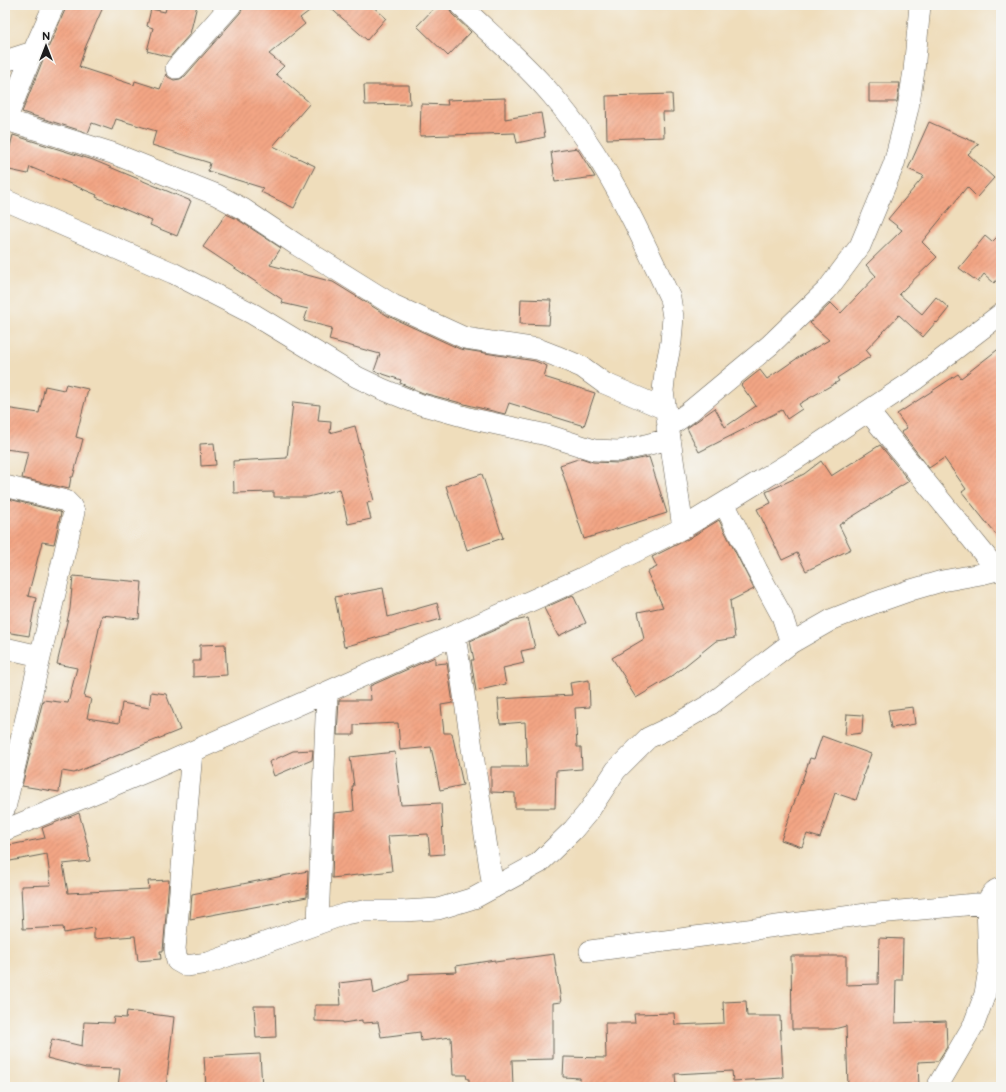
<svg xmlns="http://www.w3.org/2000/svg" width="1006" height="1092" font-family="'Balsamiq Sans',sans-serif">
<style>
.building{fill:url(#building-hatch)}
.lines{fill:none;stroke-linecap:round;stroke-linejoin:round}
.minor-casing{stroke:#666054;stroke-width:22}
.minor{stroke:#fff;stroke-width:21}
</style>
<defs>
<pattern id="building-hatch" width="6" height="6" patternUnits="userSpaceOnUse"><rect width="6" height="6" fill="#f3a584"/><path d="M-1 1l2-2M0 6l6-6M5 7l2-2" fill="none" stroke="#d08d71"/></pattern>
</defs>
<rect width="100%" height="100%" fill="#f6f6f2"/>
<filter id="ink" filterUnits="userSpaceOnUse"><feTurbulence type="fractalNoise" baseFrequency=".025" numOctaves="2"/><feDisplacementMap in="SourceGraphic" scale="8" xChannelSelector="R" yChannelSelector="G"/><feConvolveMatrix kernelMatrix="1 2 1 2 8 2 1 2 1" color-interpolation-filters="sRGB"/></filter>
<filter id="wash" filterUnits="userSpaceOnUse"><feTurbulence type="fractalNoise" baseFrequency=".012" numOctaves="4" result="noise"/><feDisplacementMap in="SourceGraphic" scale="16" xChannelSelector="R" yChannelSelector="G"/><feGaussianBlur stdDeviation="0.9" result="paint"/><feColorMatrix in="noise" values="0 0 0 0 0 0 0 0 0 0 0 0 0 0 0 0 0 1.4 0 .05"/><feComposite in="paint" operator="in"/></filter>
<g filter="url(#wash)">
<rect width="100%" height="100%" fill="#efddbb"/>
<g id="blocks">
<path class="building" d="M 66,5 L 104,5 L 85,48 L 79,67 L 134,85 L 135,81 L 160,89 L 166,74 L 168,77 L 174,80 L 180,79 L 185,76 L 240,13 L 243,8 L 243,5 L 317,5 L 300,18 L 305,24 L 269,54 L 284,66 L 276,74 L 310,103 L 273,146 L 315,166 L 294,208 L 261,192 L 263,188 L 208,171 L 210,163 L 152,145 L 156,131 L 116,119 L 112,130 L 92,123 L 88,133 L 22,112 L 44,57 L 65,10 Z
M 167,5 L 197,5 L 190,34 L 170,57 L 147,51 L 153,28 L 147,26 L 151,9 L 165,12 Z
M 327,5 L 371,5 L 386,18 L 367,40 Z
M 437,5 L 448,5 L 449,9 L 452,14 L 471,32 L 448,56 L 417,26 Z
M 869,83 L 900,83 L 897,102 L 869,102 Z
M 364,85 L 409,85 L 410,104 L 365,105 Z
M 672,94 L 673,112 L 663,112 L 664,137 L 607,139 L 606,96 Z
M 505,98 L 505,119 L 541,113 L 545,137 L 517,143 L 515,133 L 420,136 L 421,104 L 448,105 L 447,100 Z
M 929,122 L 979,144 L 968,154 L 994,178 L 977,197 L 967,187 L 922,242 L 937,257 L 899,294 L 922,314 L 936,297 L 949,308 L 937,323 L 936,322 L 923,337 L 899,315 L 866,350 L 871,356 L 837,378 L 839,381 L 799,404 L 802,409 L 787,419 L 782,410 L 699,452 L 687,428 L 715,408 L 725,427 L 756,406 L 741,385 L 760,370 L 767,379 L 799,357 L 829,340 L 810,323 L 831,303 L 841,313 L 876,276 L 866,265 L 902,230 L 888,219 L 924,176 L 908,169 Z
M 13,135 L 93,160 L 191,201 L 177,236 L 150,225 L 152,221 L 96,197 L 97,195 L 30,167 L 28,174 L 5,169 L 5,154 L 8,154 Z
M 577,148 L 595,177 L 555,182 L 551,152 Z
M 226,214 L 237,219 L 281,248 L 270,265 L 333,282 L 388,316 L 460,349 L 535,361 L 547,366 L 544,377 L 595,393 L 584,426 L 509,403 L 505,414 L 476,407 L 423,393 L 400,383 L 401,380 L 374,371 L 380,354 L 329,340 L 332,328 L 304,321 L 308,309 L 282,303 L 283,300 L 203,247 Z
M 1001,233 L 1001,275 L 994,283 L 984,274 L 978,282 L 959,268 L 985,236 L 992,242 Z
M 521,299 L 551,300 L 549,325 L 520,324 Z
M 1001,347 L 1001,541 L 962,492 L 966,489 L 944,458 L 929,468 L 901,432 L 907,428 L 897,414 L 958,374 L 961,378 Z
M 66,384 L 88,389 L 76,437 L 83,439 L 73,477 L 71,477 L 69,489 L 22,478 L 28,452 L 5,449 L 5,408 L 39,413 L 45,386 L 64,390 Z
M 293,402 L 320,405 L 318,421 L 331,422 L 330,433 L 355,426 L 374,501 L 367,503 L 371,519 L 348,524 L 340,489 L 308,497 L 274,497 L 274,492 L 234,493 L 233,461 L 287,458 Z
M 214,443 L 216,465 L 201,466 L 200,444 Z
M 880,445 L 909,481 L 839,525 L 851,549 L 806,571 L 797,553 L 782,560 L 757,509 L 771,503 L 766,492 L 804,474 L 821,461 L 831,476 Z
M 649,457 L 667,513 L 584,539 L 560,465 L 581,458 L 593,462 L 619,463 Z
M 482,474 L 503,538 L 467,550 L 446,486 Z
M 5,498 L 60,512 L 61,513 L 54,544 L 42,542 L 28,596 L 36,598 L 29,636 L 5,632 Z
M 719,520 L 754,589 L 730,601 L 735,638 L 716,641 L 671,677 L 636,698 L 626,682 L 627,681 L 612,658 L 644,639 L 638,612 L 663,607 L 647,572 L 657,567 L 652,557 L 688,539 Z
M 73,576 L 142,582 L 139,619 L 102,615 L 84,697 L 91,699 L 87,718 L 119,723 L 122,703 L 149,708 L 151,692 L 166,694 L 180,730 L 74,773 L 62,771 L 59,792 L 22,786 L 43,700 L 68,703 L 77,668 L 57,664 L 70,609 Z
M 383,588 L 388,617 L 437,603 L 441,619 L 344,647 L 335,597 Z
M 573,595 L 586,623 L 558,636 L 544,608 Z
M 528,618 L 535,648 L 521,651 L 524,663 L 503,668 L 506,684 L 476,691 L 471,660 L 474,660 L 470,641 L 515,621 Z
M 225,644 L 227,675 L 193,677 L 193,661 L 200,661 L 200,645 Z
M 435,657 L 435,664 L 447,663 L 453,703 L 441,705 L 444,733 L 452,733 L 463,785 L 440,790 L 431,747 L 400,750 L 398,723 L 354,725 L 354,735 L 337,735 L 339,700 L 371,700 L 370,686 Z
M 589,680 L 590,707 L 575,708 L 577,747 L 581,747 L 582,769 L 556,771 L 555,808 L 515,808 L 515,793 L 491,792 L 491,767 L 527,767 L 525,722 L 500,724 L 498,699 L 572,695 L 570,683 Z
M 913,707 L 915,724 L 891,728 L 888,710 Z
M 847,714 L 863,715 L 862,733 L 845,735 Z
M 822,736 L 871,754 L 863,776 L 864,777 L 856,800 L 835,793 L 820,838 L 807,834 L 802,847 L 781,840 L 810,758 L 814,759 Z
M 313,750 L 312,760 L 274,776 L 269,762 L 293,751 Z
M 395,752 L 401,805 L 441,803 L 444,854 L 430,855 L 428,834 L 388,836 L 392,871 L 332,878 L 334,813 L 354,811 L 352,786 L 354,786 L 350,757 Z
M 79,813 L 88,846 L 90,861 L 63,864 L 68,893 L 149,889 L 148,881 L 169,880 L 163,951 L 160,951 L 161,959 L 138,961 L 135,936 L 94,939 L 94,928 L 64,933 L 63,927 L 23,929 L 21,886 L 51,885 L 47,854 L 5,862 L 5,846 L 45,838 L 42,828 Z
M 308,871 L 307,897 L 190,919 L 192,894 Z
M 879,938 L 903,939 L 902,980 L 896,980 L 895,1023 L 946,1021 L 947,1047 L 938,1061 L 918,1062 L 919,1087 L 848,1087 L 846,1026 L 834,1029 L 792,1029 L 791,956 L 846,956 L 846,985 L 878,984 Z
M 554,954 L 561,1002 L 553,1003 L 553,1059 L 512,1060 L 513,1087 L 469,1087 L 469,1079 L 467,1079 L 466,1075 L 453,1075 L 451,1037 L 421,1041 L 420,1032 L 381,1037 L 378,1022 L 362,1023 L 362,1020 L 343,1023 L 343,1022 L 315,1021 L 315,1005 L 341,1005 L 339,983 L 372,979 L 374,994 L 409,980 L 409,974 L 457,972 L 456,966 L 495,960 L 495,962 Z
M 746,1001 L 747,1016 L 780,1016 L 783,1078 L 733,1081 L 732,1071 L 675,1074 L 676,1087 L 581,1087 L 580,1078 L 563,1077 L 564,1057 L 606,1058 L 605,1023 L 635,1023 L 634,1014 L 674,1013 L 675,1025 L 724,1023 L 723,1002 Z
M 254,1006 L 275,1006 L 276,1037 L 256,1038 Z
M 127,1011 L 174,1017 L 166,1087 L 153,1085 L 152,1087 L 118,1087 L 120,1069 L 86,1068 L 47,1058 L 52,1039 L 82,1046 L 84,1022 L 113,1023 L 114,1017 L 126,1018 Z
M 260,1054 L 262,1087 L 206,1087 L 204,1057 Z"/>
</g>
</g>
<g filter="url(#ink)">
<use href="#blocks" fill-opacity="0" stroke="#666054" stroke-width="1"/>
<g class="lines">
<g class="minor-casing">
<path id="minor" d="M 460,5 C 490,34 524,62 551,94 C 604,155 637,226 670,298 L 673,317 L 671,342 L 665,372 L 663,391 L 683,528
M 5,61 L 33,52
M 176,68 L 231,5
M 6,120 L 112,153 L 217,195 L 243,209 L 297,245 L 393,305 L 465,338 L 538,349 L 556,356 L 582,367 L 604,383 L 665,409
M 5,123 L 33,52 L 54,5
M 5,200 L 173,273 L 253,314 L 357,377 L 382,389 L 419,404 L 473,419 L 547,435 L 594,450 L 619,451 L 638,447 L 669,439
M 868,411 L 997,570
M 667,428 L 688,413 L 770,345 L 801,315 L 827,290 L 860,246 L 894,164 L 908,108 L 914,71 L 920,5
M 5,486 L 66,501 L 71,506 L 74,512 L 5,808
M 724,503 L 757,570 L 782,616 L 791,643
M 455,635 L 493,888
M 5,648 L 40,656
M 192,752 L 175,949 L 177,961 L 186,966 L 208,963 L 345,914 L 363,911 L 403,911 L 438,909 L 474,898 L 539,863 L 573,830 L 589,811 L 616,770 L 648,738 L 675,725 L 711,704 L 791,643 L 833,619 L 874,603 L 911,590 L 942,581 L 981,574 L 1001,569
M 5,830 L 155,768 L 327,692 L 582,578 L 683,528 L 796,459 L 916,379 L 1001,314
M 318,924 L 327,692
M 590,951 L 867,914 L 987,903
M 937,1087 L 974,1024 L 985,994 L 989,969 L 987,903 C 990,896 993,890 1001,888"/>
</g>
<use href="#minor" class="minor"/>
</g>
</g>
<rect width="1006" height="1092" fill="none" stroke="#f6f6f2" stroke-width="20"/>
<g transform="translate(46 46)" stroke="#f6f6f2" stroke-width="3" paint-order="stroke">
<path d="M0-3L7 15L0 10L-7 15Z" fill="#1c1c1c"/>
<text y="-6" font-size="11" font-weight="bold" text-anchor="middle" fill="#1c1c1c">N</text>
</g>
</svg>
